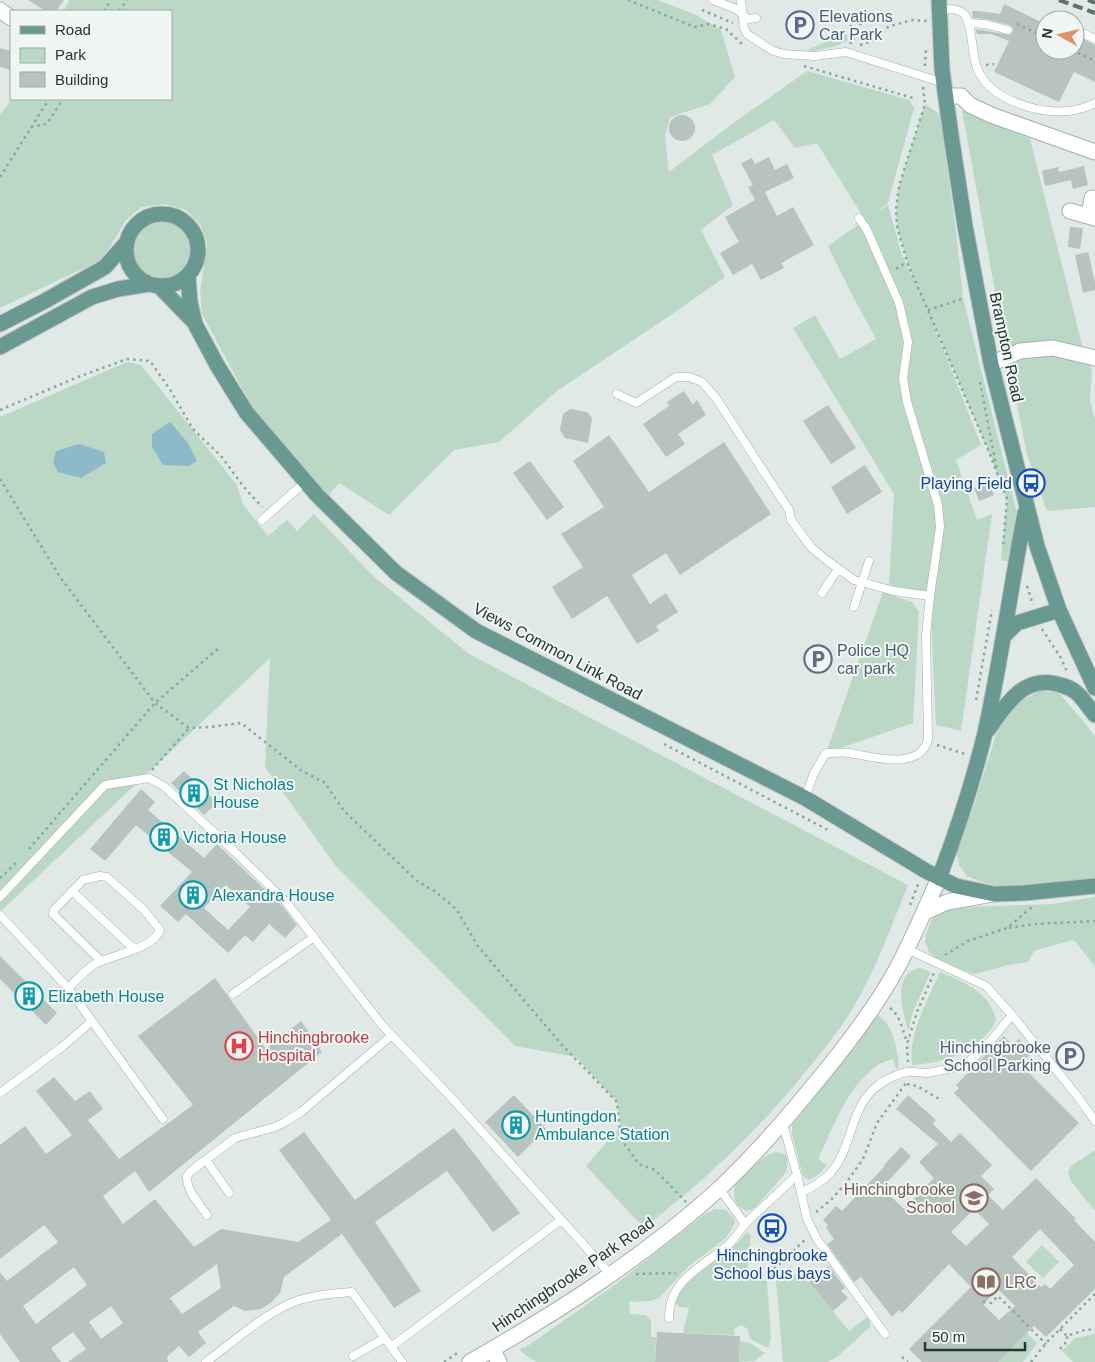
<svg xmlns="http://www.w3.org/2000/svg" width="1095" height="1362" font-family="Arial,sans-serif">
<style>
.green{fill:#bbd8c6}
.water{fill:#8eb9c8}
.building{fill:#b6c3bf;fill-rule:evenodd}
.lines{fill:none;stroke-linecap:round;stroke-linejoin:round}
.service-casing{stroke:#a4b0ad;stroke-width:9}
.minor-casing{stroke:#a4b0ad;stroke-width:17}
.tertiary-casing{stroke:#a4b0ad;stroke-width:17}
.primary-casing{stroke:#bdc3c2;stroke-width:17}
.path{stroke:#84a9a1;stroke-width:2.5;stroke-dasharray:2.5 4;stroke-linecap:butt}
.service{stroke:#fff;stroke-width:8}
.minor{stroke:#fff;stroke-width:15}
.tertiary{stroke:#fff;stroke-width:15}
.primary{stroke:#6a9992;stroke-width:15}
.rail{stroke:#5d736f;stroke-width:4;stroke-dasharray:10 5;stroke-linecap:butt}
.labels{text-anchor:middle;stroke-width:4;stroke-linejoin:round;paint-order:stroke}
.service-label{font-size:16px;fill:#4e5e75;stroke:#f0f6f4;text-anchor:start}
.street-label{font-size:16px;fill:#233734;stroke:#f0f6f4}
.transit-label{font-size:16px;fill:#164399;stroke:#f0f6f4;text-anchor:end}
.culture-label{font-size:16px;fill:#0d838f;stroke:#f0f6f4;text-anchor:start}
.health-label{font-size:16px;fill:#be3a42;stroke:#f0f6f4;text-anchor:start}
.education-label{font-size:16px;fill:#785e54;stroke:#f0f6f4;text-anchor:end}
</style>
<rect width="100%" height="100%" fill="#e0e9e6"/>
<path class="green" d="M 69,0 L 658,0 L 696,15 L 721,30 L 735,77 L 710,104 L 670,117 L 665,136 L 669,172 L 728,127 L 807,71 L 909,100 L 914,108 L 888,203 L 875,213 L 888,205 L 902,255 L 919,290 L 907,262 L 897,226 L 896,210 L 899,186 L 925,104 L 940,114 L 956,231 L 963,298 L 1016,509 L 1015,531 L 1009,562 L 1001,560 L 1007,499 L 987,447 L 931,318 L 981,445 L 956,460 L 977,520 L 992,514 L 961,731 L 936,725 L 931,621 L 935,593 L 889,585 L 894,494 L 793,328 L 815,315 L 840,359 L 876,339 L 851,293 L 828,246 L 865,220 L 817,143 L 795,148 L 774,120 L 712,155 L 733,205 L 701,230 L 725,277 L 671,315 L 557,391 L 499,442 L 454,450 L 389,515 L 339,483 L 326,498 L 251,405 L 202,314 L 200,293 L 207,243 L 201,226 L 186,210 L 164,204 L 142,207 L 126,220 L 103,259 L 0,308 L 0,115 L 12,99 L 171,99 L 171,11 L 64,11 Z
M 846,33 L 848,40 L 839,45 L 810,52 L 809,49 Z
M 962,110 L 1030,139 L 1083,348 L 1092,371 L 1090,401 L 1095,420 L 1095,507 L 1047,511 L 1027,454 L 1005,346 Z
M133 250a29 29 0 1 1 58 0a29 29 0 1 1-58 0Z
M 127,362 L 141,365 L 237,485 L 243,504 L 268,536 L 287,520 L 297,531 L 314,514 L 372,575 L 469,654 L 908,885 C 890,929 874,975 848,1016 C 836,1035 821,1053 807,1070 C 758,1131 705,1180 644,1228 L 586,1166 L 621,1126 L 617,1102 L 576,1057 L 515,1046 L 335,865 L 265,767 L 270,658 L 0,912 L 0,417 Z
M 883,592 L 912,602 L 919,612 L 913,723 L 826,753 Z
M 1039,691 L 1058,692 L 1085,723 L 1095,737 L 1095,882 L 1005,887 L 984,883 L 967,876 L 959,865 L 957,854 L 959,843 L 973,808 L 995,738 L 1003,720 L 1019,702 Z
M 1095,897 L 1095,967 L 1076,942 L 1072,940 L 1034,951 L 1028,962 L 1008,965 L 975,974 L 945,964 L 934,957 L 929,952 L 925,941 L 926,934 L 932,919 L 948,910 L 964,907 L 1052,904 Z
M 920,968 L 931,972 L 913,1011 L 908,1031 C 903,1012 891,973 920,968 Z
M 940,972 C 964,982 990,992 996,1020 C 981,1052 945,1063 912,1065 C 908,1033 928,1000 940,972 Z
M 878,1015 C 895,1027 897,1049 899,1067 L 896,1069 L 893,1059 C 887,1061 880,1063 875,1067 C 846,1089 834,1126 818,1159 L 827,1165 L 820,1173 L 809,1180 L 803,1176 L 792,1134 L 792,1125 Z
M 1095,1150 L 1095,1210 L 1094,1210 L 1071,1181 L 1068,1173 L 1071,1166 Z
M 777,1152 L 786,1155 L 787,1159 L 787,1171 L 755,1208 L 746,1211 C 735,1206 732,1196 735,1185 C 747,1174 760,1155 777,1152 Z
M 715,1209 L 726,1210 L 734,1219 L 735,1223 L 726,1238 L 689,1266 L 659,1298 L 651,1301 L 629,1302 L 630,1314 L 646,1315 L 651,1321 L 651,1337 L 656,1337 L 655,1362 L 536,1362 L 520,1351 L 521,1348 L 526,1347 L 616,1284 L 704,1215 Z
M 748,1233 L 751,1236 L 746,1277 L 767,1281 L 771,1338 L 768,1348 L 750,1339 L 748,1329 L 741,1325 L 734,1329 L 735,1335 L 683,1333 L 689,1308 L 680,1307 L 675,1303 C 678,1279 731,1256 745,1234 Z
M 1042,1245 L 1059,1262 L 1043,1278 L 1026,1262 Z
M 793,1274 L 809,1282 L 849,1331 L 867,1317 L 870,1320 L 870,1327 L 838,1356 L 828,1362 L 783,1362 L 776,1280 L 782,1275 Z
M 1027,1333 L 1037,1343 L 1023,1362 L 998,1362 Z
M 1095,1334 L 1095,1362 L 1073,1362 L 1062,1351 L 1075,1338 Z
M 740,1341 L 750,1343 L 765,1353 L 754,1361 L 739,1362 Z"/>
<path class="water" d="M 170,422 L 188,443 L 197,461 L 189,466 L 163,465 L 152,447 L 152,434 Z
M 79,444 L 104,452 L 106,463 L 81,478 L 58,472 L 53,462 L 56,451 Z"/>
<path class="building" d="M 28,0 L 64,0 L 56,11 L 46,11 Z
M 1004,4 L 1045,24 L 1045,50 L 1075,50 L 1075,34 L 1095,45 L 1095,82 L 1074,72 L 1059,102 L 994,72 L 1009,41 L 991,34 L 977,34 L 976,29 L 1009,35 L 1013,32 L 1013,28 L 1009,25 L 986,19 L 973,18 L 972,11 L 979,11 L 1000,14 Z
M 0,48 L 11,51 L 11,70 L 0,67 Z
M669 128a13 13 0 1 1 26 0a13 13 0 1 1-26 0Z
M 769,157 L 775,170 L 787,164 L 794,178 L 765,192 L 777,216 L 793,207 L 814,245 L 781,263 L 784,268 L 761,280 L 752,264 L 733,275 L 720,253 L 739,242 L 725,217 L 755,200 L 748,187 L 753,185 L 741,163 L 752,158 L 755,164 Z
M 1084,166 L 1088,185 L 1073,189 L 1071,180 L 1045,186 L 1042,171 L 1058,167 L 1059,172 Z
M 1070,227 L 1083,228 L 1080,249 L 1068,247 Z
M 1088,252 L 1095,282 L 1095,290 L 1083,293 L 1075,255 Z
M 684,391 L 693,405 L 697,400 L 706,415 L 678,434 L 685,444 L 666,457 L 643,424 L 669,406 L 667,402 Z
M 828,405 L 856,448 L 831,464 L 803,421 Z
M 570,409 L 587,412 L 592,418 L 588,443 L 565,438 L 560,430 L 563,414 Z
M 609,435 L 649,492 L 724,442 L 771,514 L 680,575 L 666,553 L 632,575 L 650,604 L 666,593 L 678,612 L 656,626 L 659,631 L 637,644 L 607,596 L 572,619 L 552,587 L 583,567 L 561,534 L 604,507 L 573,461 Z
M 530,461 L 564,507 L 547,520 L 513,473 Z
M 865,465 L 882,492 L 847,514 L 831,487 Z
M 989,483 L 994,495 L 979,501 L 974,488 Z
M 184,771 L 217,803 L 204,815 L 171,783 Z
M 141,789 L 155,802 L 148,810 L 204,858 L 217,844 L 283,907 L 297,925 L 285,938 L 269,924 L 253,942 L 245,935 L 228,953 L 186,914 L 178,922 L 160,906 L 192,872 L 136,825 L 105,861 L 90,849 ZM 226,885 L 250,907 L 228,930 L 204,908 Z
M 0,956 L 57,1013 L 46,1025 L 0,979 Z
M 215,978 L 266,1049 L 301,1021 L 322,1052 L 149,1192 L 135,1171 L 103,1196 L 123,1224 L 155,1199 L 194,1247 L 221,1229 L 298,1242 L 331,1220 L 279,1150 L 304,1132 L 355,1200 L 454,1128 L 520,1213 L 493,1232 L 447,1171 L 375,1222 L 421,1291 L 394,1308 L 342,1234 L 284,1277 L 280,1293 L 272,1302 L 261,1309 L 245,1311 L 234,1306 L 198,1332 L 206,1343 L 189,1357 L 179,1346 L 167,1357 L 168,1362 L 68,1362 L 86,1349 L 73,1332 L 51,1348 L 61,1362 L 20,1362 L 0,1334 L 0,1272 L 7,1281 L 58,1242 L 44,1225 L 0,1259 L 0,1145 L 25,1126 L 46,1154 L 72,1135 L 36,1091 L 54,1077 L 75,1101 L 90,1091 L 103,1109 L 88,1120 L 119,1159 L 193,1105 L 138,1036 ZM 217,1264 L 221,1288 L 182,1314 L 170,1298 ZM 74,1267 L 87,1285 L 36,1324 L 23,1306 ZM 111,1306 L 123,1323 L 101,1339 L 89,1322 Z
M 1004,1036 L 1012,1045 L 1019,1039 L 1032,1053 L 1020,1064 L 1079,1123 L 1031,1171 L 954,1093 L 959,1088 L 956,1085 Z
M 514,1095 L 546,1129 L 518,1157 L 485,1122 Z
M 908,1095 L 936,1120 L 933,1124 L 951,1142 L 960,1133 L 992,1165 L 981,1176 L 994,1189 L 988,1195 L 1003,1210 L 1036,1178 L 1076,1219 L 1074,1220 L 1095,1242 L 1095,1289 L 1046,1337 L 1034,1326 L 998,1362 L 922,1362 L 909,1349 L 971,1287 L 949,1264 L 902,1313 L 899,1310 L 892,1317 L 861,1277 L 854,1282 L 827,1244 L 834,1239 L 826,1228 L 828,1225 L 823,1220 L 836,1206 L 842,1211 L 885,1166 L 884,1165 L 901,1147 L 911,1156 L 882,1188 L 904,1209 L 934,1178 L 919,1162 L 938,1144 L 896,1109 ZM 974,1209 L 989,1224 L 966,1246 L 951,1232 ZM 1040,1229 L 1074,1265 L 1050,1289 L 1045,1284 L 1041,1287 L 1012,1257 ZM 999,1290 L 1015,1306 L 999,1320 L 983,1304 Z
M 829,1266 L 845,1288 L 841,1291 L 848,1298 L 833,1311 L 809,1282 Z
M 657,1332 L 740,1336 L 739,1362 L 655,1362 Z"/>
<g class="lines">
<g class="service-casing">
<path id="service" d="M 713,0 L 736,9 L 748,19 L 756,18
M 741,0 L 744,28 L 747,34 L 773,51 L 784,54 L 815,56 L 846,52 L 944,83
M 940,9 C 948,9 959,8 965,15 C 972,24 972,55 977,68 C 989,100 1038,114 1069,111 C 1078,110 1087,107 1095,103
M 968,23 L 985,24 L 1008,30
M 1082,33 L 1095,39
M 859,218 L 867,230 L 899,303 L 908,342 L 903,378 L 907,402 L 938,505 L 940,527 L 930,596
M 617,394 L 636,403 L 676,377 L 689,377 L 702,382 L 716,398 L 781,498 L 789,510 L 791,520 L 811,547 L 825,559 L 854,580 L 894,591 L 930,596 L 926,636 L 928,740 C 919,771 873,757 850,753 C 842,752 834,753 826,753 L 814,773 L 805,798
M 262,520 L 305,482
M 822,593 L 838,569
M 854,607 L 869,561
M 72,891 L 134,949
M 0,897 L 105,785 L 149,778 L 165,787 L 235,852 L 287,903 L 382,1025 L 449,1095 L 610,1274
M 0,915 L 68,988 L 163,1119
M 907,949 L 986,986 L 1012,1015 L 1078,1097 L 1095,1121
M 68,988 C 77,980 85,970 95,964 C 112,955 153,949 160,930 L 144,910 L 107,877 L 100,876 L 83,880 L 54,910 L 53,914 L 101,961
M 233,994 L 314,937
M 0,1093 L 62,1047 L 92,1021
M 206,1160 L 229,1193
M 797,1175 L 807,1219 L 817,1239 L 885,1334
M 719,1188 L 745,1224 L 797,1175 L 783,1124
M 801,1193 C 812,1187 824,1181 832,1171 C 853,1146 850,1108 876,1087 C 884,1080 897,1074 907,1072 C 913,1071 920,1073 926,1073 C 937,1071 954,1069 964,1064 C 984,1053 998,1031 1012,1015
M 207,1215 C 199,1203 186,1190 187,1176 L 191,1171 L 235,1138 L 275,1127 L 285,1122 L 301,1112 L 392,1035
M 669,1318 C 669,1279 703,1267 728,1245 C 734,1239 740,1231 745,1224
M 391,1347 L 561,1220
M 353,1356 L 385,1338
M 206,1362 C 233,1342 267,1311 299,1300 C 316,1295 334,1293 352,1292 L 402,1362"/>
</g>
<g class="minor-casing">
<path id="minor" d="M 0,10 L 11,18
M 946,96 L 961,96 L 970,105 L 991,115 L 1095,152
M 1070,211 L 1095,218
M 1089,215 L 1092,198
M 991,364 L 1020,351 L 1053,348 L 1095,358
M 492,1349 L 499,1362"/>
</g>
<g class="tertiary-casing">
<path id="tertiary" d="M 923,913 L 947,902 L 993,894
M 470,1362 C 558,1312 646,1256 721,1187 C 756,1154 787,1118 817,1081 C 846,1046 874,1010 896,970 C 912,941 925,909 939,878"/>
</g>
<g class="primary-casing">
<path id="primary" d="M 939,0 L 942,70 L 951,135 L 965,226 L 991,364 L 1037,546 L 1059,610 L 1095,688
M126 250a36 36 0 1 1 72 0a36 36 0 1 1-72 0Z
M 188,276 L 190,302 L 195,324 L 217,365 L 246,412 L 317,495 L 396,573 L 476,631 L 805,798 L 926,871 L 956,886 L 994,894 L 1024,893 L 1095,886
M 159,286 L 194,322
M 0,324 L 43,302 L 105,267 L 127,242
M 0,347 L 92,297 L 118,289 L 149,284
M 1003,637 L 1017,623 L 1059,610
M 988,730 C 1005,706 1023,675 1057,684 C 1065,686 1072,688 1078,694 C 1084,700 1089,708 1095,715
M 939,878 C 957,831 973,782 985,733 C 1001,660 1011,586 1025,513"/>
</g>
<path class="path" d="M 628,0 L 695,27 L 709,24 L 726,29 L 743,45
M 702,10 L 733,23
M 104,11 L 111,0
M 119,11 L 127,0
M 845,13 L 852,29 L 867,20
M 1017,24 L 1045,37
M 851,44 L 850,40 L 856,38 L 852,29
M 860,45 L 875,40 L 886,28 L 891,26 L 912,20 L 927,21
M 1072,50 L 1095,61
M 986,65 L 994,64
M 804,66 L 913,98
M 925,66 L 926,49
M 923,87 L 925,104 L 899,186 L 896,210 L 897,226 L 907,262 L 987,447 L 1007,499 L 1003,547
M 31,127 L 47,124 L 63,99
M 0,177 L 49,99
M 896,269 L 907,262
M 928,310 L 965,298
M 980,382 L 997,470
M 0,410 L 78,377 L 127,359 L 150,361 L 169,388 L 193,429 L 222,457 L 243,486 L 262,507
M 0,479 L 60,577 L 155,703 L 189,728 L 210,727 L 241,723 L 302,771 L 325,783 L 344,811 L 417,881 L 436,892 L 457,910 L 477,945 L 563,1046 L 617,1102 L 621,1139 L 639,1164 L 655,1170 L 686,1202
M 1027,586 L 1033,605
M 1042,629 L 1061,658 L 1068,674
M 976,700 L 992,610
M 664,744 L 828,830
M 937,745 L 965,754
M 152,770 L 189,728
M 29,849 L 155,703 L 220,647
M 0,878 L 17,862
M 910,905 L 919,882
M 1009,928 L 1034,924 L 1095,921
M 945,955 L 968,941 L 1007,928 L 1032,907
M 890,1008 C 900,1015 903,1031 907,1042
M 908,1062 L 907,1044 L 917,1012 L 934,973
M 907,1084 L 917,1086 L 941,1100
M 816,1212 L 831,1200 L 846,1183 L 863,1159 L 877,1123 L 906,1083
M 636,1274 L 676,1273
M 771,1281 L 772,1271 L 807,1238
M 983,1302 L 991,1303 L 998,1296 L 1046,1344
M 1060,1329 L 1067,1336 L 1085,1330 L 1095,1329
M 1060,1349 L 1067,1341 L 1067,1336
M 902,1357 L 908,1362
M 444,1362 L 459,1352
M 1031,1362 L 1046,1343 L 1095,1294"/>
<use href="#service" class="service"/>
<use href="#minor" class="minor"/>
<use href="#tertiary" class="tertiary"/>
<use href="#primary" class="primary"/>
<path class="rail" d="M 1059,0 L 1095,13
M 1088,0 L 1095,3"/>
</g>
<defs>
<g id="parking-ring" transform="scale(1.4375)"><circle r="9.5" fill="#f0f6f4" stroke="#5c6f8a" stroke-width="1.5"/><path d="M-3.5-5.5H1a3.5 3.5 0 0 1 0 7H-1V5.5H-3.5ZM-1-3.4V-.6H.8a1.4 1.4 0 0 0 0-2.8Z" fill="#5c6f8a"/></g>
<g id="bus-ring" transform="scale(1.4375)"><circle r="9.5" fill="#f0f6f4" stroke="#1a4fb4" stroke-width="1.5"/><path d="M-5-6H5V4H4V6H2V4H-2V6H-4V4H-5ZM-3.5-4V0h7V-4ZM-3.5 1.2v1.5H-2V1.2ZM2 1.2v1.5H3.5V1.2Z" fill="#1a4fb4"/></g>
<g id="building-ring" transform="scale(1.4375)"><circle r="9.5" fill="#f0f6f4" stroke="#0f9aa8" stroke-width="1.5"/><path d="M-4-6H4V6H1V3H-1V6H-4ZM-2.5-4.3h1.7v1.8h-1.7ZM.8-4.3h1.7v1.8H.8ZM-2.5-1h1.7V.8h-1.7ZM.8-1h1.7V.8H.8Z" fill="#0f9aa8"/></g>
<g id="hospital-ring" transform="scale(1.4375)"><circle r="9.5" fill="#f0f6f4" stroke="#e0444e" stroke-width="1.5"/><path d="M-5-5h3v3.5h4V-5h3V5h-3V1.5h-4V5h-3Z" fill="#e0444e"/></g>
<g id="school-ring" transform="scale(1.4375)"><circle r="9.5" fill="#f0f6f4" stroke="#8d6e63" stroke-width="1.5"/><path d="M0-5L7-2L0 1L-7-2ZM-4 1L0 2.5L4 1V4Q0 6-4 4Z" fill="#8d6e63"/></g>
<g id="library-ring" transform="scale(1.4375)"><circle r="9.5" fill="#f0f6f4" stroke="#8d6e63" stroke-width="1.5"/><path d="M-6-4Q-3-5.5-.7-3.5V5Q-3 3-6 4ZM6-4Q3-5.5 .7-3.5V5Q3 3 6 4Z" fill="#8d6e63"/></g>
</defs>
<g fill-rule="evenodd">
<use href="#parking-ring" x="800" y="25"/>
<use href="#bus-ring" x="1031" y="483"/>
<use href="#parking-ring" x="818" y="659"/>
<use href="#building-ring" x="194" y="793"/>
<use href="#building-ring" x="164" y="837"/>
<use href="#building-ring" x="193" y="895"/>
<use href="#building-ring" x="29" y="996"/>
<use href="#hospital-ring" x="239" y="1046"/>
<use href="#parking-ring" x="1070" y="1056"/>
<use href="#building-ring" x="516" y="1125"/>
<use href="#school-ring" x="974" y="1198"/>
<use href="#bus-ring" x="772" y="1228"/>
<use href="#library-ring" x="986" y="1282"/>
</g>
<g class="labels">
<g class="service-label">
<text x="819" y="22">Elevations<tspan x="819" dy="18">Car Park</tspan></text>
<text x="837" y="656">Police HQ<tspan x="837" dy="18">car park</tspan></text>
<text x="1051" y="1053" text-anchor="end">Hinchingbrooke<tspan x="1051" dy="18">School Parking</tspan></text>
</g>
<g class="street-label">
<text transform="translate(1007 347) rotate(78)" y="6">Brampton Road</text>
<text transform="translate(558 651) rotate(28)" y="6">Views Common Link Road</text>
<text transform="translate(573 1274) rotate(-34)" y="6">Hinchingbrooke Park Road</text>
</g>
<g class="transit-label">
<text x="1012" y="489">Playing Field</text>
<text x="772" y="1261" text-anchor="middle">Hinchingbrooke<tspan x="772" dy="18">School bus bays</tspan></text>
</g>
<g class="culture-label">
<text x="213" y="790">St Nicholas<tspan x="213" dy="18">House</tspan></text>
<text x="183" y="843">Victoria House</text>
<text x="212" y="901">Alexandra House</text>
<text x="48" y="1002">Elizabeth House</text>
<text x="535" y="1122">Huntingdon<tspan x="535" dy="18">Ambulance Station</tspan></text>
</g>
<g class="health-label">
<text x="258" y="1043">Hinchingbrooke<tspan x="258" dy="18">Hospital</tspan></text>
</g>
<g class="education-label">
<text x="955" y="1195">Hinchingbrooke<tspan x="955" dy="18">School</tspan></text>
<text x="1005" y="1288" text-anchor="start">LRC</text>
</g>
</g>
<rect x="10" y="10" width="162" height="90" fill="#f0f6f4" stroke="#9eaaa7"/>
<rect x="20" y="26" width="25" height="8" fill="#6a9992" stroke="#9eaaa7"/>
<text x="55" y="35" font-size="15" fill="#233734">Road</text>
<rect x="20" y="48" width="25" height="15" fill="#bbd8c6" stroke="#9eaaa7"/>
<text x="55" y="60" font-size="15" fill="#233734">Park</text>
<rect x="20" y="72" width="25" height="15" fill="#b6c3bf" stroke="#9eaaa7"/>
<text x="55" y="85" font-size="15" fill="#233734">Building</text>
<g transform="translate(1060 35) rotate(278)"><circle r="24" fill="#f0f6f4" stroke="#9eaaa7"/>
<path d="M0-4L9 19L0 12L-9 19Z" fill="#e09167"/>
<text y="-8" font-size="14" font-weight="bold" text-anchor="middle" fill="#233734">N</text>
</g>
<path d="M925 1342v8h100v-8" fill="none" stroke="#233734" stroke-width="2.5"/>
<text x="932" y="1342" font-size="15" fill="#233734" stroke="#f0f6f4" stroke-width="4" paint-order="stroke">50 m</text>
</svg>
